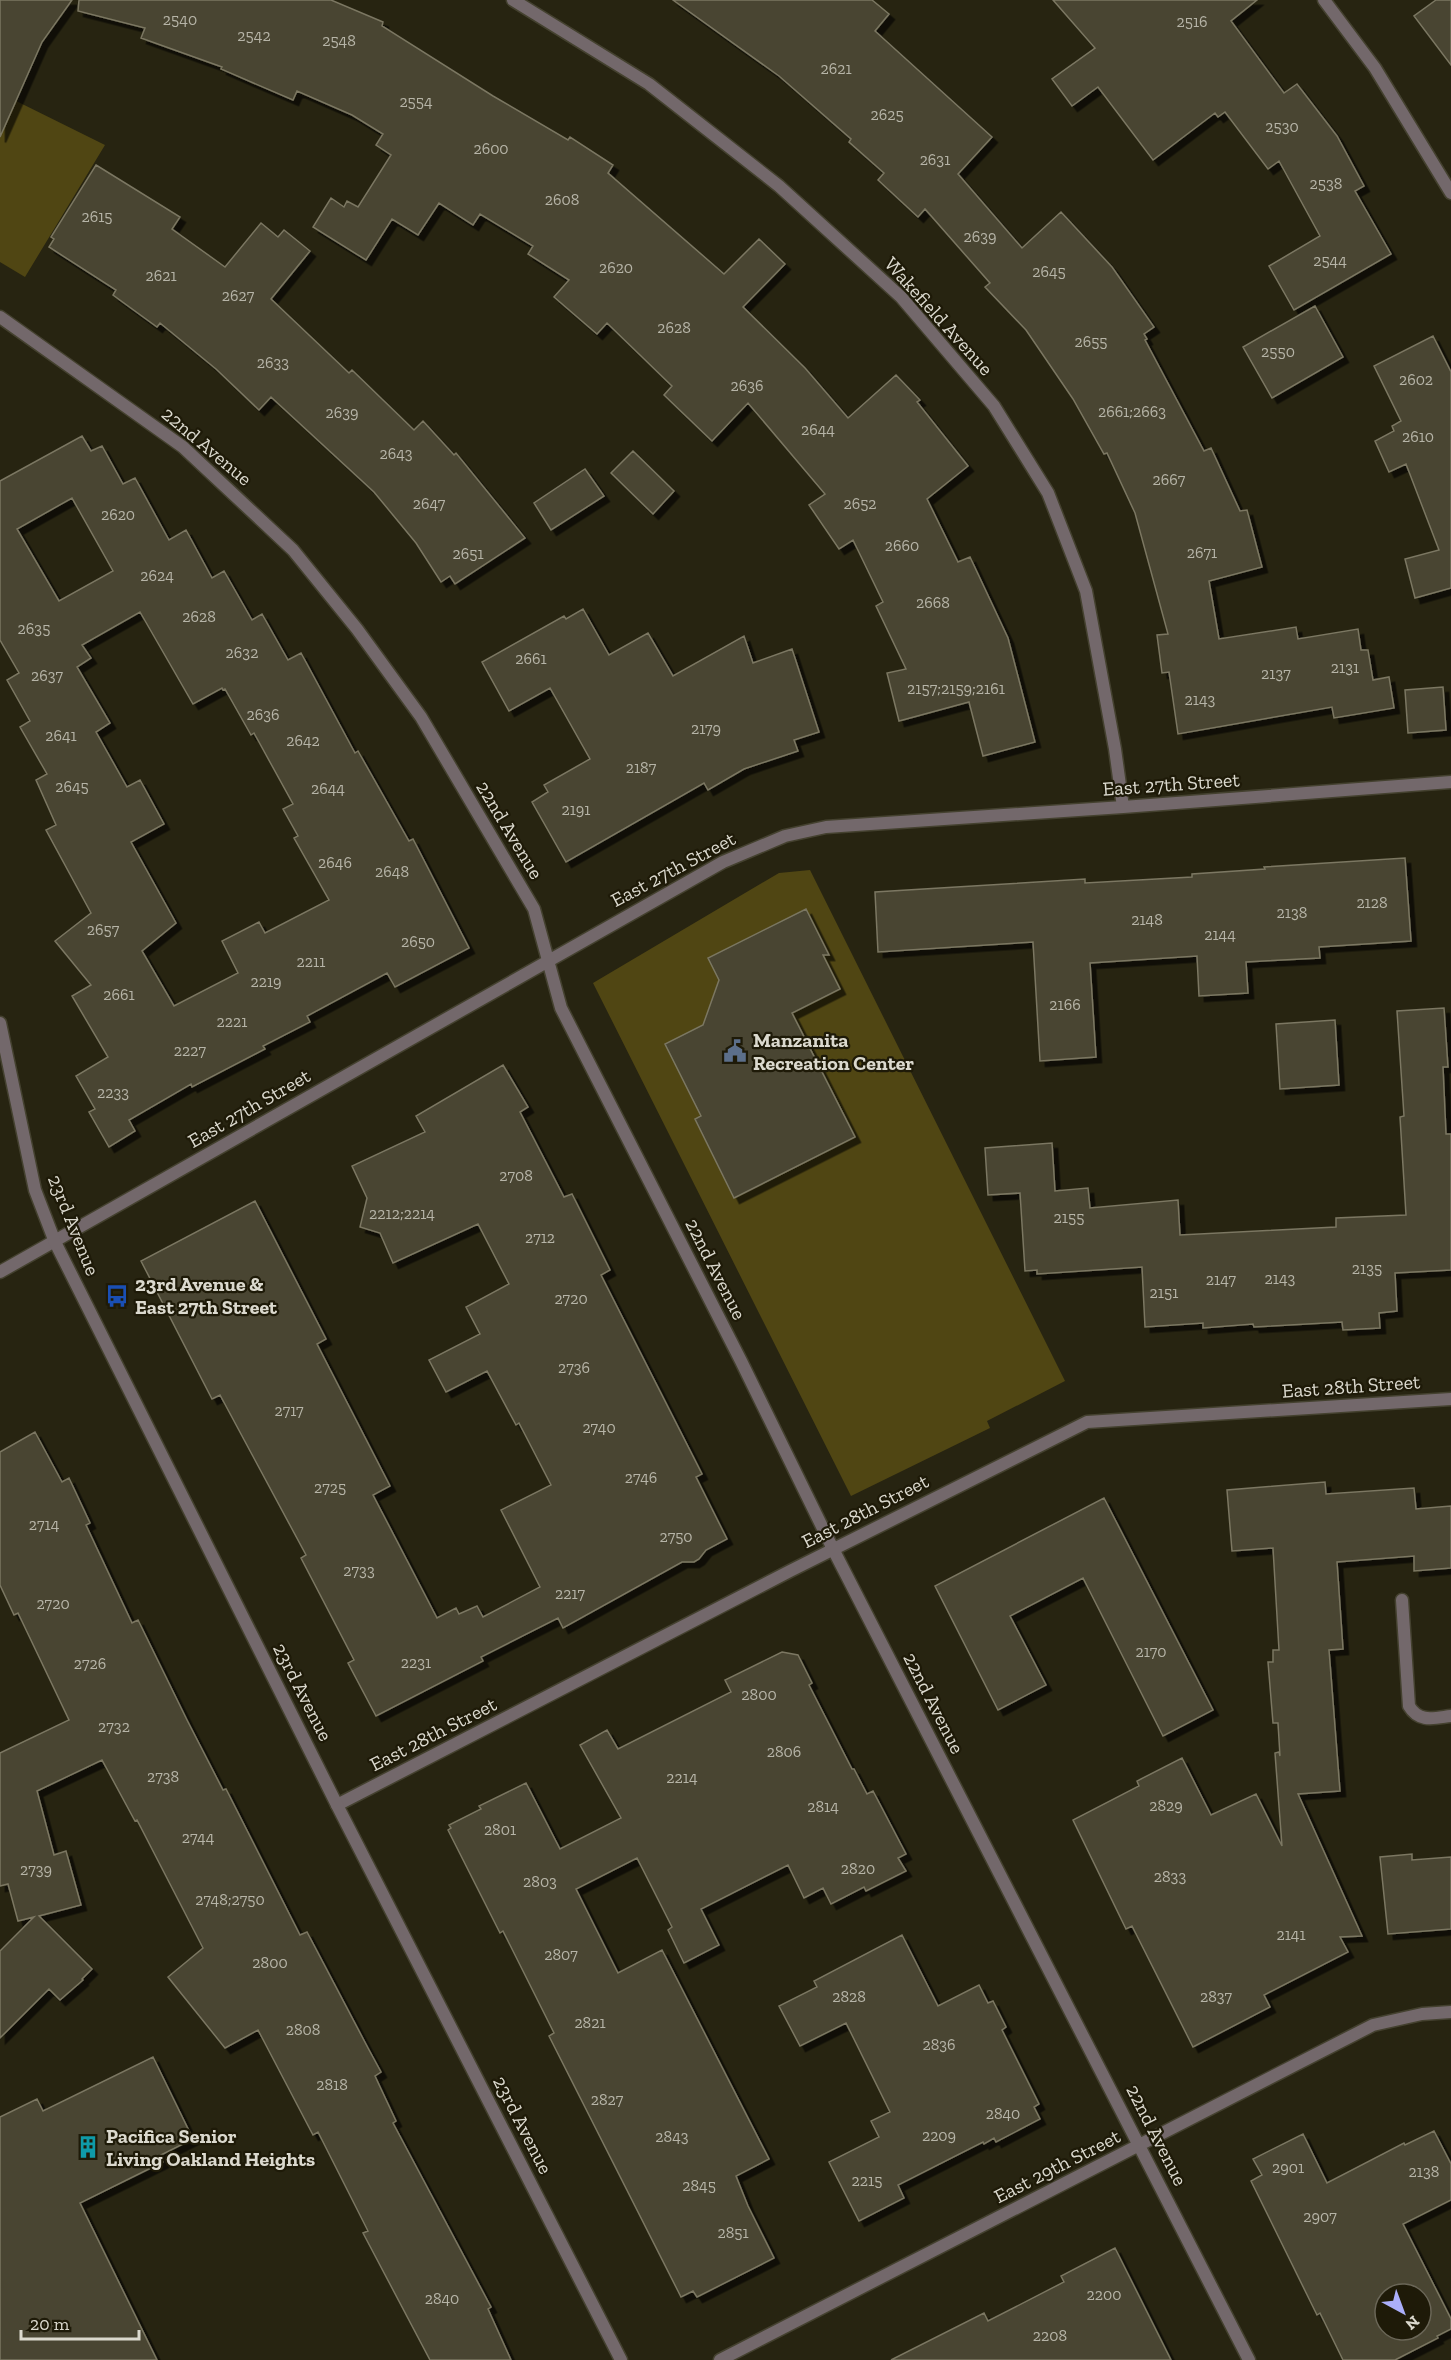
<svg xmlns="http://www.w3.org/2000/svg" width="1451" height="2360" font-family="'Zilla Slab',serif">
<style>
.green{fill:#504613}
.building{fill:#484431;stroke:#7b7762;stroke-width:1.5;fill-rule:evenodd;filter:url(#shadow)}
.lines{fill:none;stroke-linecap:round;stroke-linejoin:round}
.service-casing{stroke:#44412f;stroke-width:15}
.minor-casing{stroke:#44412f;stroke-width:15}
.tertiary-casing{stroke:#44412f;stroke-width:15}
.service{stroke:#73686b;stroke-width:12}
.minor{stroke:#73686b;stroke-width:12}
.tertiary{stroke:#73686b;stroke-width:12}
.labels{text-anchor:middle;stroke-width:4.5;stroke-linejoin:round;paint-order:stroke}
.number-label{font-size:16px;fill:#b6b4a7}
.street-label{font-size:20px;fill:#dbd9ce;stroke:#1e1a08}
.poi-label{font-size:20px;font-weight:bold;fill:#dbd9ce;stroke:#1e1a08;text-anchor:start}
</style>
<defs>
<filter id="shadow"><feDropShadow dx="5.5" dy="5.5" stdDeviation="0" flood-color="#0009"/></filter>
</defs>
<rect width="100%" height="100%" fill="#272411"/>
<path class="green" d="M 0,93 L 105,145 L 25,277 L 0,262 Z
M 810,870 L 1065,1381 L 987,1421 L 990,1428 L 851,1496 L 593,983 L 779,873 Z"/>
<path class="building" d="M 0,0 L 72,0 L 42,42 L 0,137 Z
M 79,0 L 331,0 L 383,22 L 382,26 L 493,96 L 568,140 L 570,137 L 613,165 L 608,173 L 724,274 L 759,239 L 785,264 L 743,307 L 805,368 L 848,418 L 896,375 L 920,400 L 917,402 L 968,466 L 927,499 L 958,562 L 970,557 L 1008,638 L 1035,742 L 983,756 L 969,702 L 899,721 L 887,673 L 906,669 L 876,606 L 883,602 L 853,540 L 839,549 L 809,505 L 825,494 L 748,403 L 712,441 L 664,395 L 672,386 L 607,323 L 597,334 L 554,297 L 569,280 L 528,254 L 533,246 L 480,214 L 473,225 L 439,203 L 418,235 L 392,219 L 366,260 L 313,227 L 331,198 L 344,207 L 347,201 L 358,207 L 391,155 L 376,145 L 383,134 L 352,115 L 297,91 L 293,100 L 221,69 L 222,67 L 141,38 L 145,28 L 78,11 Z
M 673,0 L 872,0 L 889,14 L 875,31 L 992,137 L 958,174 L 1022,248 L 1061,212 L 1112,267 L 1154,327 L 1144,334 L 1147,339 L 1145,340 L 1204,451 L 1211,448 L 1240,511 L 1247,510 L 1262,567 L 1209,581 L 1219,639 L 1296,627 L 1298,639 L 1358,629 L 1361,650 L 1368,650 L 1373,680 L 1389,677 L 1394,708 L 1334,718 L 1332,707 L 1178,734 L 1169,672 L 1162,673 L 1157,635 L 1168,634 L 1135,513 L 1107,453 L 1104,454 L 1073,399 L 1026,330 L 985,287 L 990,283 L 925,209 L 918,217 L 878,180 L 884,173 L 849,142 L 851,139 L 779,76 Z
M 1053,0 L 1257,0 L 1231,21 L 1284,93 L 1297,84 L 1337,136 L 1364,186 L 1355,191 L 1391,254 L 1294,310 L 1269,266 L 1320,236 L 1279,161 L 1268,169 L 1225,112 L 1218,117 L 1215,113 L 1153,160 L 1098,87 L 1072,106 L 1052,79 L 1095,48 Z
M 1436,0 L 1451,0 L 1451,65 L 1414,16 Z
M 96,165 L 180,217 L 172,229 L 225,267 L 261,223 L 278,237 L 284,230 L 310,251 L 271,299 L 349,373 L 352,370 L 414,430 L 423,421 L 454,455 L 456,453 L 525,538 L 455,584 L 450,576 L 441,582 L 416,543 L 374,492 L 271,397 L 259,410 L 216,369 L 160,323 L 157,327 L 113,295 L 116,290 L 49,247 L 54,239 L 51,237 Z
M 1315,306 L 1343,357 L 1272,398 L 1243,347 Z
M 1433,336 L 1451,372 L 1451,588 L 1415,598 L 1405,559 L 1439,550 L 1406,464 L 1389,472 L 1375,441 L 1394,431 L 1392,426 L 1401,421 L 1374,366 Z
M 82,436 L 91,451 L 102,446 L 123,484 L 135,478 L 169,540 L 186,530 L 212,578 L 224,571 L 252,620 L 262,614 L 288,660 L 301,653 L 355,753 L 358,751 L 409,841 L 413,839 L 469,948 L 395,987 L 387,973 L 307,1016 L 310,1022 L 263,1046 L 265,1049 L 192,1087 L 191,1084 L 129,1120 L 135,1131 L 109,1147 L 89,1112 L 95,1109 L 76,1076 L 108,1057 L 72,996 L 91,985 L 55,941 L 91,913 L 46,830 L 56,825 L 36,780 L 47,774 L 20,727 L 30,721 L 7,680 L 19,673 L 0,640 L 0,481 ZM 72,498 L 113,571 L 59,601 L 17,529 ZM 140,612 L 193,704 L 222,688 L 223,690 L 225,689 L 251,735 L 254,733 L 293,804 L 283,809 L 298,836 L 294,838 L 329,900 L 265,933 L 259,922 L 222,941 L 238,973 L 174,1006 L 142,951 L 176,923 L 131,842 L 164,824 L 140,780 L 127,787 L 96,732 L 110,723 L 77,667 L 91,658 L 82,645 Z
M 633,451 L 674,491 L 653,514 L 611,473 Z
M 585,469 L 604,496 L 551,530 L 534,503 Z
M 583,609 L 609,655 L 648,633 L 673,676 L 744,636 L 753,663 L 792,649 L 819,732 L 794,740 L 798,751 L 744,769 L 708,790 L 704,783 L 566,862 L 532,802 L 548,792 L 544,785 L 590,759 L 550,688 L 509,711 L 482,662 L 564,616 L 566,619 Z
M 1443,687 L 1446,730 L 1408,733 L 1405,690 Z
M 1405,858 L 1411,941 L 1319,947 L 1320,958 L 1246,962 L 1248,993 L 1199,996 L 1197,956 L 1090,963 L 1096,1057 L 1040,1061 L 1033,942 L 878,952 L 875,892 L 1085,879 L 1085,883 L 1192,877 L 1192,874 L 1265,869 L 1264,867 Z
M 806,909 L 829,955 L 823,955 L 840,989 L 792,1013 L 855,1137 L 734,1198 L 695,1119 L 701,1116 L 665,1044 L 703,1025 L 719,980 L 708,958 Z
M 1444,1008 L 1448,1067 L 1443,1067 L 1446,1134 L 1451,1134 L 1451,1270 L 1395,1273 L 1397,1311 L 1379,1313 L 1380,1328 L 1343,1330 L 1342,1322 L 1254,1327 L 1253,1324 L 1203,1328 L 1203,1323 L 1145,1327 L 1142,1267 L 1037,1274 L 1037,1270 L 1025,1271 L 1020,1193 L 988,1195 L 985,1148 L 1052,1143 L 1055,1191 L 1088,1188 L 1090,1208 L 1178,1200 L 1180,1235 L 1336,1227 L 1336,1218 L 1406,1215 L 1400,1117 L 1404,1116 L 1397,1011 Z
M 1335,1020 L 1339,1085 L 1280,1089 L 1276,1024 Z
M 503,1065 L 528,1107 L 520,1112 L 564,1197 L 572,1194 L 610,1270 L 601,1275 L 702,1474 L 696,1477 L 727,1539 L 706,1550 L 699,1559 L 694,1562 L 682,1562 L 563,1628 L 558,1618 L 481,1657 L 483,1661 L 376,1716 L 348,1663 L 354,1660 L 301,1558 L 306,1555 L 220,1395 L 212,1399 L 141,1261 L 255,1201 L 326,1339 L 317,1344 L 390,1486 L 373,1495 L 437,1618 L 456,1608 L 459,1614 L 477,1606 L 483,1617 L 540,1587 L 501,1510 L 551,1485 L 519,1423 L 516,1425 L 487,1371 L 446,1392 L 429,1360 L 480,1334 L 466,1307 L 509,1284 L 478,1224 L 393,1263 L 380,1233 L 360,1227 L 367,1198 L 352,1166 L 425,1132 L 416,1116 Z
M 35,1432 L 62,1482 L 69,1478 L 90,1523 L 86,1525 L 132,1623 L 138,1620 L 187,1720 L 223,1790 L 226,1789 L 300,1935 L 307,1932 L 368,2048 L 381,2072 L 375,2076 L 396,2121 L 393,2123 L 491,2307 L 488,2309 L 511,2360 L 430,2360 L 363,2233 L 368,2231 L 318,2132 L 313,2135 L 258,2030 L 225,2048 L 168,1977 L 203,1948 L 137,1820 L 135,1821 L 102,1760 L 37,1791 L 54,1855 L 66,1851 L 81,1905 L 39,1916 L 92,1969 L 82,1979 L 83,1980 L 60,2000 L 49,1989 L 0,2038 L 0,1951 L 34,1917 L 18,1921 L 8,1884 L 0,1886 L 0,1753 L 69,1720 L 18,1613 L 14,1615 L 0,1585 L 0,1452 Z
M 1325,1482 L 1326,1494 L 1414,1488 L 1416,1509 L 1451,1506 L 1451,1568 L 1414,1571 L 1414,1556 L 1337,1562 L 1343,1649 L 1329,1650 L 1340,1791 L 1298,1794 L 1362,1936 L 1340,1937 L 1348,1952 L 1264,1995 L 1270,2007 L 1193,2047 L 1132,1926 L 1126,1929 L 1073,1820 L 1139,1786 L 1137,1781 L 1182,1758 L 1211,1815 L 1256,1794 L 1282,1846 L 1275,1753 L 1279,1752 L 1280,1756 L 1278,1723 L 1273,1723 L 1268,1662 L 1273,1662 L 1273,1650 L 1279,1650 L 1273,1548 L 1232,1551 L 1227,1490 Z
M 1104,1498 L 1213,1710 L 1163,1736 L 1083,1578 L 1010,1616 L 1046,1685 L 998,1710 L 935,1586 Z
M 782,1652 L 798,1655 L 812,1683 L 809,1685 L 852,1769 L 854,1769 L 867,1794 L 873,1791 L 906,1854 L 898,1858 L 906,1871 L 866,1891 L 864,1887 L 831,1904 L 823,1888 L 804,1898 L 788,1865 L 701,1909 L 719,1945 L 684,1963 L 668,1930 L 672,1927 L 637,1858 L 576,1889 L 618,1973 L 662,1950 L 769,2159 L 736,2176 L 748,2206 L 774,2258 L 697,2297 L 693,2291 L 681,2297 L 549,2036 L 554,2033 L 503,1931 L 500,1933 L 448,1830 L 451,1828 L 449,1825 L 481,1809 L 479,1806 L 526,1783 L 560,1849 L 621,1818 L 580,1745 L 607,1730 L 618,1749 L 731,1692 L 725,1680 Z
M 1412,1854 L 1412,1860 L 1451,1857 L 1451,1929 L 1388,1934 L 1380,1857 Z
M 902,1935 L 938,2006 L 979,1985 L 988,2003 L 993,2001 L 1006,2027 L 1002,2030 L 1039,2104 L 1034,2107 L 1040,2119 L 996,2142 L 994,2138 L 984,2144 L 983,2142 L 898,2185 L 904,2198 L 859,2221 L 829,2162 L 879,2137 L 871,2121 L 890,2112 L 846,2023 L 800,2046 L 779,2006 L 817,1987 L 814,1981 Z
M 153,2057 L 193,2139 L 161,2155 L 163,2162 L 80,2203 L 157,2360 L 0,2360 L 0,2117 L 37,2099 L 43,2111 Z
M 1434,2131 L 1451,2164 L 1451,2200 L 1403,2224 L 1451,2319 L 1451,2329 L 1437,2336 L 1438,2338 L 1395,2360 L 1343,2360 L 1320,2313 L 1317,2315 L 1251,2181 L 1262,2175 L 1253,2159 L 1303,2134 L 1327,2183 L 1404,2143 L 1405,2145 ZM 1385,2294 L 1421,2294 L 1421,2330 L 1385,2330 Z
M 1115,2248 L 1171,2360 L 891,2360 L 984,2313 L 988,2321 L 1064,2282 L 1061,2276 Z"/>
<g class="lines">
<g class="service-casing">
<path id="service" d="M 1402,1600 L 1409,1706 C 1419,1723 1434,1718 1451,1716"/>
</g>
<g class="minor-casing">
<path id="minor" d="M 513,0 L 649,84 L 779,186 L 901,297 L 994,406 L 1048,493 L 1086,591 L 1115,749 L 1123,807
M 1324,0 L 1375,68 L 1451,193
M 0,317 L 183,447 L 293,550 L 357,629 L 421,717 L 534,909 L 561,1008 L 741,1361 L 833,1549 L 1249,2360
M 0,1272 L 723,862 L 785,836 L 826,827 L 1123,807 L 1451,782
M 337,1805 L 790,1571 L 1087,1422 L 1451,1399
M 720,2360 L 1373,2025 L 1422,2014 L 1451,2012"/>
</g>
<g class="tertiary-casing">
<path id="tertiary" d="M 0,1023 L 35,1190 L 55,1242 L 337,1805 L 621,2360"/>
</g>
<use href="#service" class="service"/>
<use href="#minor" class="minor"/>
<use href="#tertiary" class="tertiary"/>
</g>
<defs>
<g id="civic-bare" transform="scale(1.8)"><path d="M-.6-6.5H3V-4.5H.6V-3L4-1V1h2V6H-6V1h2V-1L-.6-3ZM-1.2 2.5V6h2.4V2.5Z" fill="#5c6f8a" stroke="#1e1a08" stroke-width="2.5" paint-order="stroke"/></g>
<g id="bus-bare" transform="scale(1.8)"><path d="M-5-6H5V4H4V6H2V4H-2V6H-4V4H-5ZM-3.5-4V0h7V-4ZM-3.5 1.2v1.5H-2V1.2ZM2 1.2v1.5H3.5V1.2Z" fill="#1a4fb4" stroke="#1e1a08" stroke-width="2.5" paint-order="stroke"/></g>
<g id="building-bare" transform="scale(1.8)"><path d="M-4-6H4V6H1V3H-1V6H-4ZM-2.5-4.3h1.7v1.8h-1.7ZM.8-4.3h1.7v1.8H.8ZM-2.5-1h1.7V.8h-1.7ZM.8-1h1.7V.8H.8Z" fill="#0f9aa8" stroke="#1e1a08" stroke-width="2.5" paint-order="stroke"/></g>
</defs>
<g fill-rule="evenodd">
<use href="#civic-bare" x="735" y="1051"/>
<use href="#bus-bare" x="117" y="1296"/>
<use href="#building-bare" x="88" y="2147"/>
</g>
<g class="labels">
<g class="number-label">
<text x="180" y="25">2540</text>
<text x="1192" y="27">2516</text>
<text x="254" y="41">2542</text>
<text x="339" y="46">2548</text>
<text x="836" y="74">2621</text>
<text x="416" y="107">2554</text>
<text x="887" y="120">2625</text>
<text x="1282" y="132">2530</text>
<text x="491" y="154">2600</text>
<text x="935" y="165">2631</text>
<text x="1326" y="189">2538</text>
<text x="562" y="205">2608</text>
<text x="97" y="222">2615</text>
<text x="980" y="242">2639</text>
<text x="1330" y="266">2544</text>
<text x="616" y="273">2620</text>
<text x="1049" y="277">2645</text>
<text x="161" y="281">2621</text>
<text x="238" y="301">2627</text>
<text x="674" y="333">2628</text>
<text x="1091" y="347">2655</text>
<text x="1278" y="357">2550</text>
<text x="273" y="368">2633</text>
<text x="1416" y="385">2602</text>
<text x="747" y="391">2636</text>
<text x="1132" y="417">2661;2663</text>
<text x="342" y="418">2639</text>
<text x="818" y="435">2644</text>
<text x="1418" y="442">2610</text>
<text x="396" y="459">2643</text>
<text x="1169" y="485">2667</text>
<text x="429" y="509">2647</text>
<text x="860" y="509">2652</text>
<text x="118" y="520">2620</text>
<text x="902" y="551">2660</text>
<text x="1202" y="558">2671</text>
<text x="468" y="559">2651</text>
<text x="157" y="581">2624</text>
<text x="933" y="608">2668</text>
<text x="199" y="622">2628</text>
<text x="34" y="634">2635</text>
<text x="242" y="658">2632</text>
<text x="531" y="664">2661</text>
<text x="1345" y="673">2131</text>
<text x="1276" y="679">2137</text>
<text x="47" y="681">2637</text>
<text x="956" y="694">2157;2159;2161</text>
<text x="1200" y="705">2143</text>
<text x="263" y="720">2636</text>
<text x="706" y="734">2179</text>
<text x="61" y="741">2641</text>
<text x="303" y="746">2642</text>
<text x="641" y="773">2187</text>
<text x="72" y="792">2645</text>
<text x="328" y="794">2644</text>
<text x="576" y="815">2191</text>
<text x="335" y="868">2646</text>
<text x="392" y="877">2648</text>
<text x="1372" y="908">2128</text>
<text x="1292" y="918">2138</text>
<text x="1147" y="925">2148</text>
<text x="103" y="935">2657</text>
<text x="1220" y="940">2144</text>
<text x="418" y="947">2650</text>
<text x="311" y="967">2211</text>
<text x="266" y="987">2219</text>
<text x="119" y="1000">2661</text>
<text x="1065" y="1010">2166</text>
<text x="232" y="1027">2221</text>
<text x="190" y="1056">2227</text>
<text x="113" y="1098">2233</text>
<text x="516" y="1181">2708</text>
<text x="402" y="1219">2212;2214</text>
<text x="1069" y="1223">2155</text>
<text x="540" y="1243">2712</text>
<text x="1367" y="1274">2135</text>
<text x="1280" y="1284">2143</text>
<text x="1221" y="1285">2147</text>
<text x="1164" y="1298">2151</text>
<text x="571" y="1304">2720</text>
<text x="574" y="1373">2736</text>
<text x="289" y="1416">2717</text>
<text x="599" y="1433">2740</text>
<text x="641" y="1483">2746</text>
<text x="330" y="1493">2725</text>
<text x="44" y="1530">2714</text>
<text x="676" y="1542">2750</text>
<text x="359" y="1576">2733</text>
<text x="570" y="1599">2217</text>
<text x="53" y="1609">2720</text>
<text x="1151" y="1657">2170</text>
<text x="416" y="1668">2231</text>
<text x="90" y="1669">2726</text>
<text x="759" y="1700">2800</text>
<text x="114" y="1732">2732</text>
<text x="784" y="1757">2806</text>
<text x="163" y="1782">2738</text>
<text x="682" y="1783">2214</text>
<text x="1166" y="1811">2829</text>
<text x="823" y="1812">2814</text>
<text x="500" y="1835">2801</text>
<text x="198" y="1843">2744</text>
<text x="858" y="1874">2820</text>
<text x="36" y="1875">2739</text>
<text x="1170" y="1882">2833</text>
<text x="540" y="1887">2803</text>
<text x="230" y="1905">2748;2750</text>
<text x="1291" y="1940">2141</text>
<text x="561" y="1960">2807</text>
<text x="270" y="1968">2800</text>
<text x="849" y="2002">2828</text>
<text x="1216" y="2002">2837</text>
<text x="590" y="2028">2821</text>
<text x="303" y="2035">2808</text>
<text x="939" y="2050">2836</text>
<text x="332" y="2090">2818</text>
<text x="607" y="2105">2827</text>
<text x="1003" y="2119">2840</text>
<text x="939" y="2141">2209</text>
<text x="672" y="2142">2843</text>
<text x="1288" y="2173">2901</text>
<text x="1424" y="2177">2138</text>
<text x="867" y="2186">2215</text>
<text x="699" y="2191">2845</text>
<text x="1320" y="2222">2907</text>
<text x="733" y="2238">2851</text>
<text x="1104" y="2300">2200</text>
<text x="442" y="2304">2840</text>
<text x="1050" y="2341">2208</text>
</g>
<g class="street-label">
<text transform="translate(939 316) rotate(48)" y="7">Wakefield Avenue</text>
<text transform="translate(207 446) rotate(40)" y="7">22nd Avenue</text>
<text transform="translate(1171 784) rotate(-4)" y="7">East 27th Street</text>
<text transform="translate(510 830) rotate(59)" y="7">22nd Avenue</text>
<text transform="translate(673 869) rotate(-28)" y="7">East 27th Street</text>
<text transform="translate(249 1108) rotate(-30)" y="7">East 27th Street</text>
<text transform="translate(74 1225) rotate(68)" y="7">23rd Avenue</text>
<text transform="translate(716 1269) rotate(63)" y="7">22nd Avenue</text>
<text transform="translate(1351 1386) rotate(-4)" y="7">East 28th Street</text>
<text transform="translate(865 1511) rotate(-27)" y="7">East 28th Street</text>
<text transform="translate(303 1692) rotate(63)" y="7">23rd Avenue</text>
<text transform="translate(934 1703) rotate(63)" y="7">22nd Avenue</text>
<text transform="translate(433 1734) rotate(-27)" y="7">East 28th Street</text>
<text transform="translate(523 2125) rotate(63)" y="7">23rd Avenue</text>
<text transform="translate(1157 2135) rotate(63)" y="7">22nd Avenue</text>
<text transform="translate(1057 2166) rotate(-27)" y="7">East 29th Street</text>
</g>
<g class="poi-label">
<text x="753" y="1047">Manzanita<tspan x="753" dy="23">Recreation Center</tspan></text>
<text x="135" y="1291">23rd Avenue &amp;<tspan x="135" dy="23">East 27th Street</tspan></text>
<text x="106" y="2143">Pacifica Senior<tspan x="106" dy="23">Living Oakland Heights</tspan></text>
</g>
</g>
<g transform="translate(1403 2312) rotate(139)"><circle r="28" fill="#1e1a08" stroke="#6a6657" stroke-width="1.5"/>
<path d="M0-4.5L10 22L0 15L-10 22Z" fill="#abaffb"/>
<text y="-9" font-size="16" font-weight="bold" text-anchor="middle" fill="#dbd9ce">N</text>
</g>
<path d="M21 2330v9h118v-9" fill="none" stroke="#dbd9ce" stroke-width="3"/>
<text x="30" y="2330" font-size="18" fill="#dbd9ce" stroke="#1e1a08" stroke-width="4.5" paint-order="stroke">20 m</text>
</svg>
